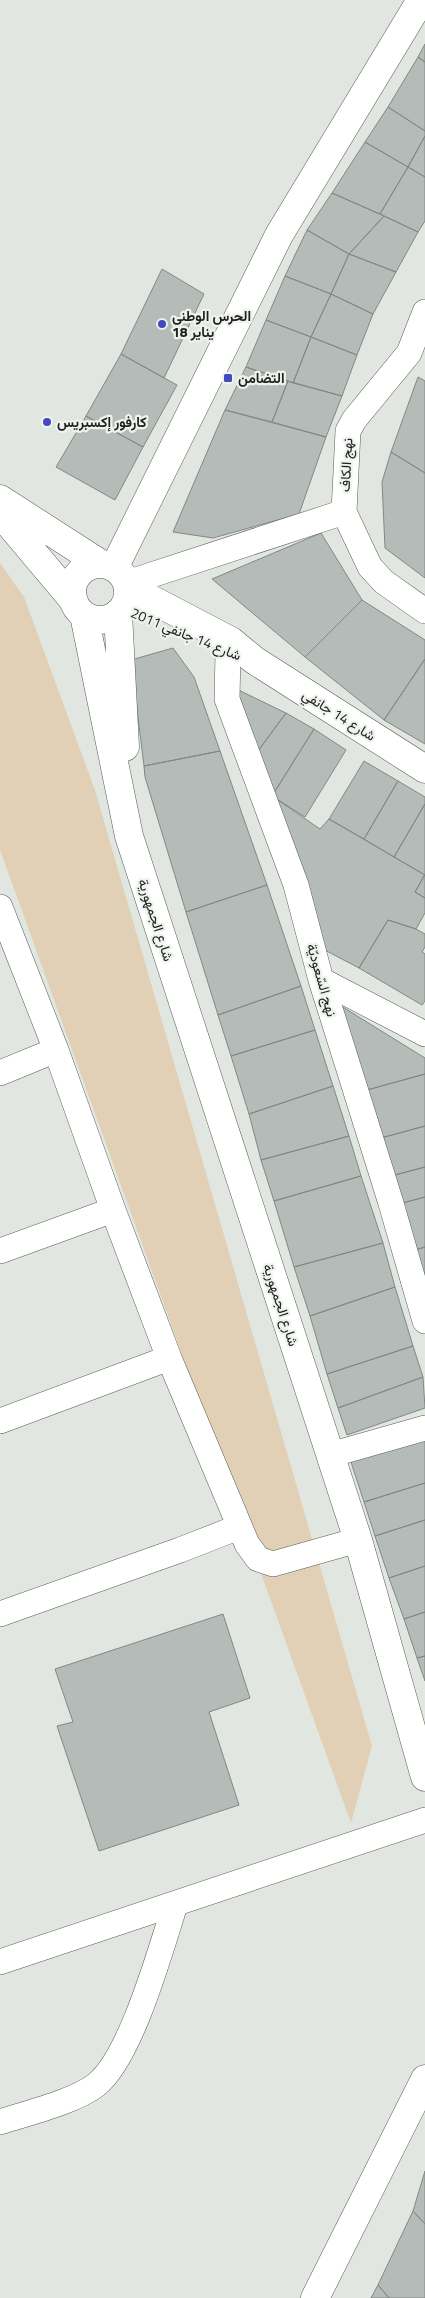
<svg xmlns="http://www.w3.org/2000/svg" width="425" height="2298" font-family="'Titillium Web',Vazirmatn,sans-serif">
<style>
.green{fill:#e1d0b5}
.building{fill:#b5bbb8;stroke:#828885}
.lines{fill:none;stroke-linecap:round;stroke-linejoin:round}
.minor-casing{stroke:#595c57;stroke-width:26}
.tertiary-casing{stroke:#595c57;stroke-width:29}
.minor{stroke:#fff;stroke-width:25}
.tertiary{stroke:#fff;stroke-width:28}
.poi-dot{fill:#434abf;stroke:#eff3ed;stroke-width:2}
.labels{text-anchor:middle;stroke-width:4.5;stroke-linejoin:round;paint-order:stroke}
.poi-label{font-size:14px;font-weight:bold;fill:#202220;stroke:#eff3ed;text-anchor:start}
.street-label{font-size:14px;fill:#202220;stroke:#eff3ed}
</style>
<rect width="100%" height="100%" fill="#e2e6e0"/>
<path class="green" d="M 0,563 L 24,597 L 95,790 L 372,1746 L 351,1823 L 0,850 Z"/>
<path class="building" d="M 425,44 L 425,62 L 418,57 Z
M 418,57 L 425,62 L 425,131 L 388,107 Z
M 388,107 L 425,131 L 425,136 L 408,167 L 365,142 Z
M 425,136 L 425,177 L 408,167 Z
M 365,142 L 408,167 L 380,214 L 332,193 Z
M 408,167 L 425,177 L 425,221 L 418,232 L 380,214 Z
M 332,193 L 384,216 L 349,254 L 307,230 Z
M 384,216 L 418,232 L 396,272 L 349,254 Z
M 307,230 L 349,254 L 331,294 L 285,276 Z
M 349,254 L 396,272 L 373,314 L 331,294 Z
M 162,269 L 204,294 L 164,378 L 121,354 Z
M 285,276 L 331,294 L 311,337 L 266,320 Z
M 331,294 L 373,314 L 357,355 L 311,337 Z
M 266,320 L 311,337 L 293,383 L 246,367 Z
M 311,337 L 357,355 L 342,396 L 293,383 Z
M 121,354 L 177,385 L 143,447 L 86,416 Z
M 246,367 L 288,381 L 272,422 L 225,410 Z
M 418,377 L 425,381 L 425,473 L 391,452 Z
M 288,381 L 342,396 L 326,437 L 272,422 Z
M 225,410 L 326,437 L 299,514 L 213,538 L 173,532 Z
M 86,416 L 143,447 L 115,500 L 56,467 Z
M 391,452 L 425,473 L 425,578 L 385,548 L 382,482 Z
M 321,533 L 362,600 L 305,657 L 212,579 Z
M 362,600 L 425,640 L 425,659 L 384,720 L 305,657 Z
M 173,648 L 194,677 L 220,751 L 144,766 L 131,660 Z
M 425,659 L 425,744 L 384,720 Z
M 228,685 L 286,713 L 255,755 Z
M 286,713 L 314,729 L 272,796 L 255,755 Z
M 314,729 L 346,750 L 305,817 L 272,796 Z
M 220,751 L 267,885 L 186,912 L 145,777 L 144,766 Z
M 364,761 L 398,781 L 364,839 L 329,819 Z
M 398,781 L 425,797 L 425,804 L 394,857 L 364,839 Z
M 272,796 L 320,829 L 329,819 L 425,875 L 415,892 L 425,898 L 425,913 L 416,929 L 388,920 L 359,968 L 317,946 Z
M 425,804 L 425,875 L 394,857 Z
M 425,874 L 425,898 L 415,892 Z
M 267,885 L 301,986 L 218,1015 L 186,912 Z
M 388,920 L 416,929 L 425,934 L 425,947 L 422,952 L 425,954 L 425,1001 L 422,1005 L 359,968 Z
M 301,986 L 315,1030 L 231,1056 L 218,1015 Z
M 333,1001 L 425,1058 L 425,1074 L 367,1090 Z
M 315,1030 L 333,1086 L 249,1114 L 231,1056 Z
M 425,1074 L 425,1126 L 381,1138 L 367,1090 Z
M 333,1086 L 349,1136 L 261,1160 L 249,1114 Z
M 425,1126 L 425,1167 L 391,1176 L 381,1138 Z
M 349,1136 L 361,1176 L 274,1201 L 261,1160 Z
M 425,1167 L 425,1197 L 399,1204 L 391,1176 Z
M 361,1176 L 383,1243 L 294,1267 L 274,1201 Z
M 425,1197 L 425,1247 L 412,1251 L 399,1204 Z
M 383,1243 L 395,1287 L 310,1316 L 294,1267 Z
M 425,1247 L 425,1286 L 412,1251 Z
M 395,1287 L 413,1346 L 327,1374 L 310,1316 Z
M 413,1346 L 423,1377 L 338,1408 L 327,1374 Z
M 423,1377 L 425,1408 L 347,1435 L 338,1408 Z
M 425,1436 L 425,1483 L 364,1502 L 350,1459 Z
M 425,1483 L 425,1520 L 375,1536 L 364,1502 Z
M 425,1520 L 425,1566 L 389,1578 L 375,1536 Z
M 425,1566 L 425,1612 L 404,1619 L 389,1578 Z
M 425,1612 L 425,1656 L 417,1658 L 404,1619 Z
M 223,1614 L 250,1698 L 209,1712 L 239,1805 L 99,1851 L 57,1726 L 73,1722 L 55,1669 Z
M 425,1656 L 425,1681 L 417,1658 Z
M 425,2171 L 425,2224 L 413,2211 Z
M 413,2211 L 425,2224 L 425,2298 L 389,2298 L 378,2285 Z
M 378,2285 L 389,2298 L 371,2298 Z"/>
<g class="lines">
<g class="minor-casing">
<path id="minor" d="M 425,312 L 409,353 L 354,420 L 348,431 L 344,512 L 370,567 L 384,582 L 425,611
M 127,583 L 344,512
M 231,641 L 228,653 L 227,699 L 296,885 L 321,980 L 390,1200 L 425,1321
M 0,907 L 56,1050 L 113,1210 L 169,1358 L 247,1544 L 258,1559 L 273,1564 L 358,1540
M 321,980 L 425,1034
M 0,1073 L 56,1050
M 0,1251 L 113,1210
M 0,1421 L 169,1358
M 330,1455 L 425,1428
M 0,1614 L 180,1550 L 239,1527
M 0,1962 L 425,1820
M 0,2122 C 27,2113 74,2102 96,2085 C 131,2058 161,1948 175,1905"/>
</g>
<g class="tertiary-casing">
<path id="tertiary" d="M 0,499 L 101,564
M 0,513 L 74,601
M72 592a28 28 0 1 1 56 0a28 28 0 1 1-56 0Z
M 114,568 L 279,235 L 421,0
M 128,587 L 231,641 L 254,660 L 425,769
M 118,613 L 125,747
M 84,615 L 129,836 L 358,1540 L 425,1777
M 315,2298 L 425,2079"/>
</g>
<use href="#minor" class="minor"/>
<use href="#tertiary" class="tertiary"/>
</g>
<g class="poi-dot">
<circle cx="162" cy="324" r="5"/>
<rect x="223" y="373" width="10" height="10" rx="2.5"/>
<circle cx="47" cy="422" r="5"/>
</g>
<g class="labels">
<g class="poi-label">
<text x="172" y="321">الحرس الوطني<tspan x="172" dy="16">18 يناير</tspan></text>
<text x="238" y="383">التضامن</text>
<text x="57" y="427">كارفور إكسبريس</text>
</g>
<g class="street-label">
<text transform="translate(346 465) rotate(-87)" y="5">نهج الكاف</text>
<text transform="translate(186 634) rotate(22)" y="5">شارع 14 جانفي 2011</text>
<text transform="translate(339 715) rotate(32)" y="5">شارع 14 جانفي</text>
<text transform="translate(156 920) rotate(72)" y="5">شارع الجمهورية</text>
<text transform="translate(322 980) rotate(74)" y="5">نهج السّعوديّة</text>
<text transform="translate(281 1305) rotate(72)" y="5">شارع الجمهورية</text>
</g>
</g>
</svg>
